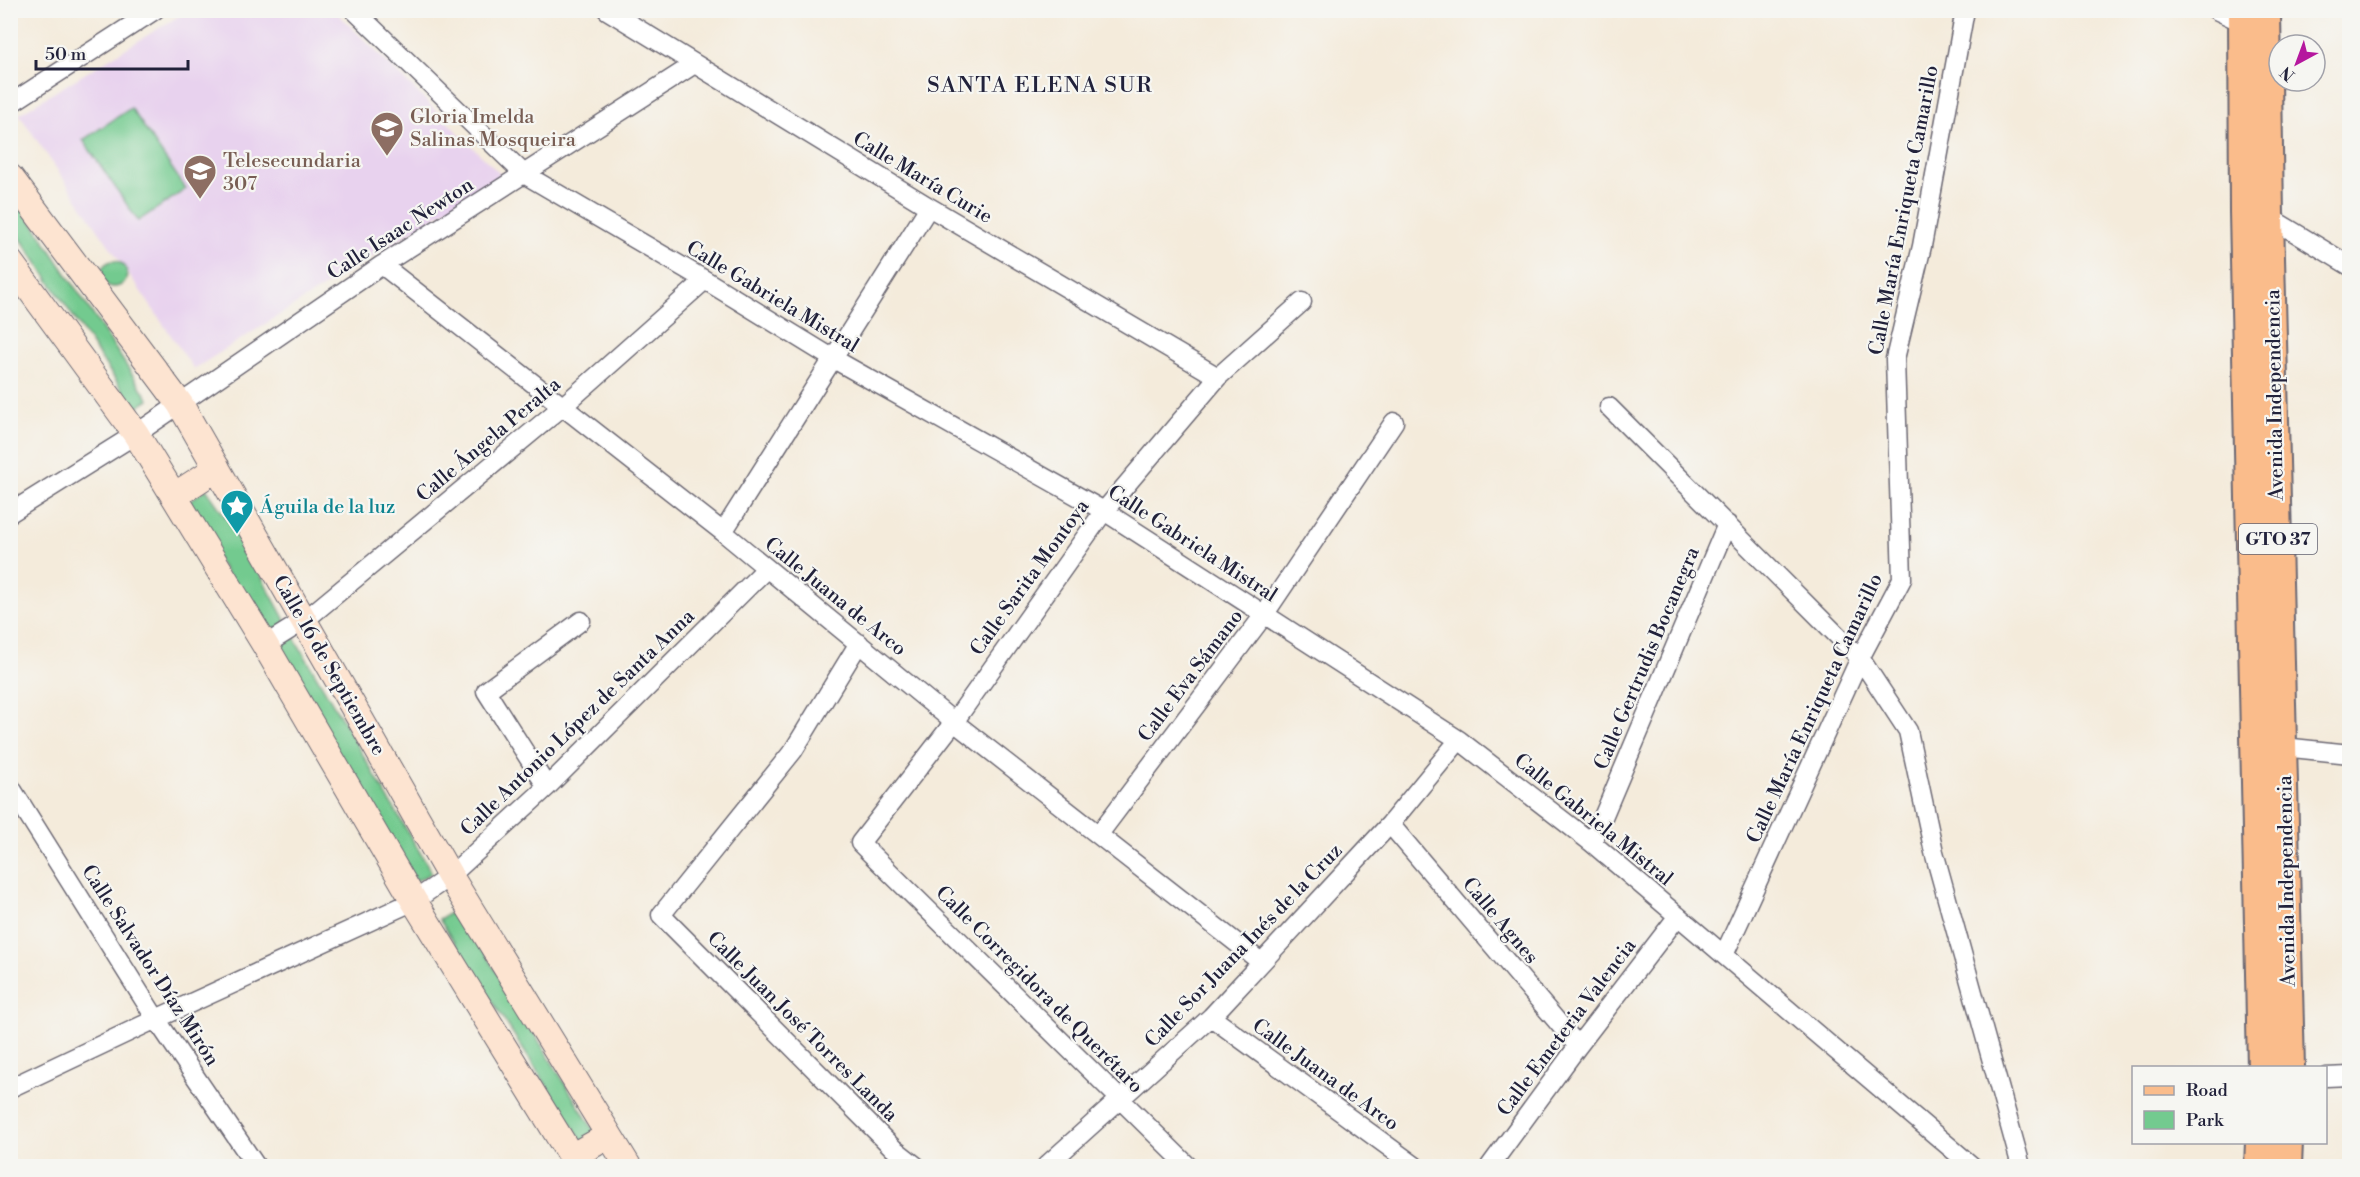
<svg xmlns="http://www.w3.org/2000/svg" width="2360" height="1177" font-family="'Libre Bodoni',serif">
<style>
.built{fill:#e8d2ee}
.green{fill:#73ca8f;stroke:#4a7665;stroke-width:1.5}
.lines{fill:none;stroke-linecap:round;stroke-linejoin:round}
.street-casing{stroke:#6c6873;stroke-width:21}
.secondary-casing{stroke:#6c6873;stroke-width:28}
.primary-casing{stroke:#6c6873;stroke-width:32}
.street{stroke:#fff;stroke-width:18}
.secondary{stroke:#fde4d1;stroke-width:26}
.primary{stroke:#fabc8b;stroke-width:28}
.labels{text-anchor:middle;stroke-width:4.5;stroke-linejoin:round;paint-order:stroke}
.shield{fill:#f6f6f2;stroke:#626272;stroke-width:1.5}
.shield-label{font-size:18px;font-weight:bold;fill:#22223b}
.education-label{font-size:20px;fill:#785e54;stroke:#f6f6f2;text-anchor:start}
.street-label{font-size:20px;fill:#22223b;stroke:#f6f6f2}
.culture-label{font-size:20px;fill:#0d838f;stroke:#f6f6f2;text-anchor:start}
.quarter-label{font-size:22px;letter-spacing:1.5px;fill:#22223b;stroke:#f6f6f2}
</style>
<rect width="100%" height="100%" fill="#f6f6f2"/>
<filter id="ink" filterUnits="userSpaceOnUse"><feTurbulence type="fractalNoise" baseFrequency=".0167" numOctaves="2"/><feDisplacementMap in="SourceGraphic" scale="12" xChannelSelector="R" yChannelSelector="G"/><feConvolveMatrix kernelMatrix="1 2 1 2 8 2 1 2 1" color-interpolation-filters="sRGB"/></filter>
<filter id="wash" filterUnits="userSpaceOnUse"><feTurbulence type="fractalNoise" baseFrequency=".008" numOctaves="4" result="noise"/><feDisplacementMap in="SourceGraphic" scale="24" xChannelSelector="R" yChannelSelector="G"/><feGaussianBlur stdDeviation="1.35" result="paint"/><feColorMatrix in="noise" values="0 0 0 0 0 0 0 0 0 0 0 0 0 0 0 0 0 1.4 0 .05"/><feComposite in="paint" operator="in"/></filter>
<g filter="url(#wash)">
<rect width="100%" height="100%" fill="#f4ebdb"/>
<path class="built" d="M 187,11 L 335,11 L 501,175 L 194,369 L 19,114 Z"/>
<path class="green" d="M 131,108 L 186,189 L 138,221 L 83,140 Z
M 10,188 L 149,400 L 135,409 L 11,224 Z
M101 274a13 13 0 1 1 26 0a13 13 0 1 1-26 0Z
M 206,489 L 241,539 L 299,646 L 432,873 L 416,881 L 184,505 Z
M 458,909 L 596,1134 L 583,1142 L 439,919 Z"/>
</g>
<g filter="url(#ink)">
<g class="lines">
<g class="street-casing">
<path id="street" d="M 354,10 L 524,174 L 705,280 L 832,358 L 1104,511 L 1459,740 L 1592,843 L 1972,1166
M 607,10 L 929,207 L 1218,377
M 2216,10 L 2244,23
M 10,104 L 155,10
M 2263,216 L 2269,217 L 2350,266
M 382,265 L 723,532 L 954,722 L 1261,962
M 1609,407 L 1860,658 L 1908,731 L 1934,852 L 2021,1166
M 10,513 L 136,434 L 382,265 L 693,65
M 723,532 L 929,207
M 859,643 L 793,751 L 661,915 L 893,1148 L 916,1166
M 265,645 L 305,620 L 562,407 L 705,280
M 2283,747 L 2350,754
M 10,786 L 156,1019 L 256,1166
M 547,787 L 486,691 L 581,621
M 1390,824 L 1578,1046
M 1099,834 L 1264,615 L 1394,422
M 1592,843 L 1727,524
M 1724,955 L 1860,658 L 1902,579 L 1895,359 L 1922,246 L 1965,10
M 1211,1017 L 1415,1166
M 2326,1077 L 2350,1076
M 10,1088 L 156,1019 L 414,901 L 450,876 L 547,787 L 766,569
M 1046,1166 L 1211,1017 L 1390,824 L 1459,740
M 1188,1166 L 860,843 L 954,722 L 1104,511 L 1218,377 L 1302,302
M 1490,1166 L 1578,1046 L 1678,916"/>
</g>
<g class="secondary-casing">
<path id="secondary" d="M 10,177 L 180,404 L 450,876 L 628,1166
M 10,262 L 136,434 L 265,645 L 414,901 L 577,1166
M 174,496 L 217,468
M 571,1157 L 608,1136"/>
</g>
<g class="primary-casing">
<path id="primary" d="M 2243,10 L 2244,212 L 2262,1068
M 2266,10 L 2269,217 L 2290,1068
M 2259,1166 L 2260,1142
M 2287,1166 L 2288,1142"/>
</g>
<use href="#street" class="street"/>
<use href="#secondary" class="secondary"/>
<use href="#primary" class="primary"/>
</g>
</g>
<defs>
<g id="school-pin" transform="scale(1.725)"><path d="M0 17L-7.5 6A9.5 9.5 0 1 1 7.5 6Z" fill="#8d6e63" stroke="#f6f6f2"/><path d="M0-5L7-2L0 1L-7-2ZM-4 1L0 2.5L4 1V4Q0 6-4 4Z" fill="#fff"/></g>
<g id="sight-pin" transform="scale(1.725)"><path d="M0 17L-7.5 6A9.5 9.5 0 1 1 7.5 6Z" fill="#0f9aa8" stroke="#f6f6f2"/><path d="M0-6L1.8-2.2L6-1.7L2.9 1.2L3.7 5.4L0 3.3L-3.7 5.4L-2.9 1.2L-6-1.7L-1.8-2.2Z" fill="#fff"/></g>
</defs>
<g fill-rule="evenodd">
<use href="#school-pin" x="387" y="128"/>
<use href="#school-pin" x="200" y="171"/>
<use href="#sight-pin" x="237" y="506"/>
</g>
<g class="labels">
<rect class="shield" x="2239" y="524" width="78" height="30" rx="4.5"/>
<g class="shield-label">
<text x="2278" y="545">GTO 37</text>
</g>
<g class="education-label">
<text x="410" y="123">Gloria Imelda<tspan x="410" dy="23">Salinas Mosqueira</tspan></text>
<text x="223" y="167">Telesecundaria<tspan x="223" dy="23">307</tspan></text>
</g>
<g class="street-label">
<text transform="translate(923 177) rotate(31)" y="7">Calle María Curie</text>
<text transform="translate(1903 210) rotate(-79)" y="7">Calle María Enriqueta Camarillo</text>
<text transform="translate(400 228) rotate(-33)" y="7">Calle Isaac Newton</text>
<text transform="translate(773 296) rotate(31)" y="7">Calle Gabriela Mistral</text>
<text transform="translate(2274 395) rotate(-91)" y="7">Avenida Independencia</text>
<text transform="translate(488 439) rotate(-40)" y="7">Calle Ángela Peralta</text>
<text transform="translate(1193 543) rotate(33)" y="7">Calle Gabriela Mistral</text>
<text transform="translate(1029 577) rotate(-54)" y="7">Calle Sarita Montoya</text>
<text transform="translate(836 596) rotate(39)" y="7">Calle Juana de Arco</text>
<text transform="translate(1646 658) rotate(-67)" y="7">Calle Gertrudis Bocanegra</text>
<text transform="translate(330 665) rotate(60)" y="7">Calle 16 de Septiembre</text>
<text transform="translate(1190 675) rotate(-53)" y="7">Calle Eva Sámano</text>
<text transform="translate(1814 708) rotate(-65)" y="7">Calle María Enriqueta Camarillo</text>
<text transform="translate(577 722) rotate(-44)" y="7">Calle Antonio López de Santa Anna</text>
<text transform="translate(1594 819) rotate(39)" y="7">Calle Gabriela Mistral</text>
<text transform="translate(2286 881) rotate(-91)" y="7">Avenida Independencia</text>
<text transform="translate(1501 920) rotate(50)" y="7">Calle Agnes</text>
<text transform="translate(1243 945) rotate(-46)" y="7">Calle Sor Juana Inés de la Cruz</text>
<text transform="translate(151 965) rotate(57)" y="7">Calle Salvador Díaz Mirón</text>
<text transform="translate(1040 989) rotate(45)" y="7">Calle Corregidora de Querétaro</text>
<text transform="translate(803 1026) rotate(45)" y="7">Calle Juan José Torres Landa</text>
<text transform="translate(1566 1027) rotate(-53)" y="7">Calle Emeteria Valencia</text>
<text transform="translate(1326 1074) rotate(36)" y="7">Calle Juana de Arco</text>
</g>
<g class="culture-label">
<text x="260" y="513">Águila de la luz</text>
</g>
<g class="quarter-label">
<text x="1040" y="92">SANTA ELENA SUR</text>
</g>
</g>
<rect width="2360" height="1177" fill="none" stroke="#f6f6f2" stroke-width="36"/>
<rect x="2132" y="1066" width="195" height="78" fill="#f6f6f2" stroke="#a1a1a9" stroke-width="1.5"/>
<rect x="2144" y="1086" width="30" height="9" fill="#fabc8b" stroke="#a1a1a9" stroke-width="1.5"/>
<text x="2186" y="1096" font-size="18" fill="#22223b">Road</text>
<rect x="2144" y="1111" width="30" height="18" fill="#73ca8f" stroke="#a1a1a9" stroke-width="1.5"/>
<text x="2186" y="1126" font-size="18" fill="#22223b">Park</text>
<g transform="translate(2297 63) rotate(221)"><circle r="28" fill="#f6f6f2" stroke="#a1a1a9" stroke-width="1.5"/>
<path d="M0-4.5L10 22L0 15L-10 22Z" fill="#b5179e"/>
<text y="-9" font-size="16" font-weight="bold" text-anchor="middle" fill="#22223b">N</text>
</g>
<path d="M36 60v9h152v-9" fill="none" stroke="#22223b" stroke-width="3"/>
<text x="45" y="60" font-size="18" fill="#22223b" stroke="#f6f6f2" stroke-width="4.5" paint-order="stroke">50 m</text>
</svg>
